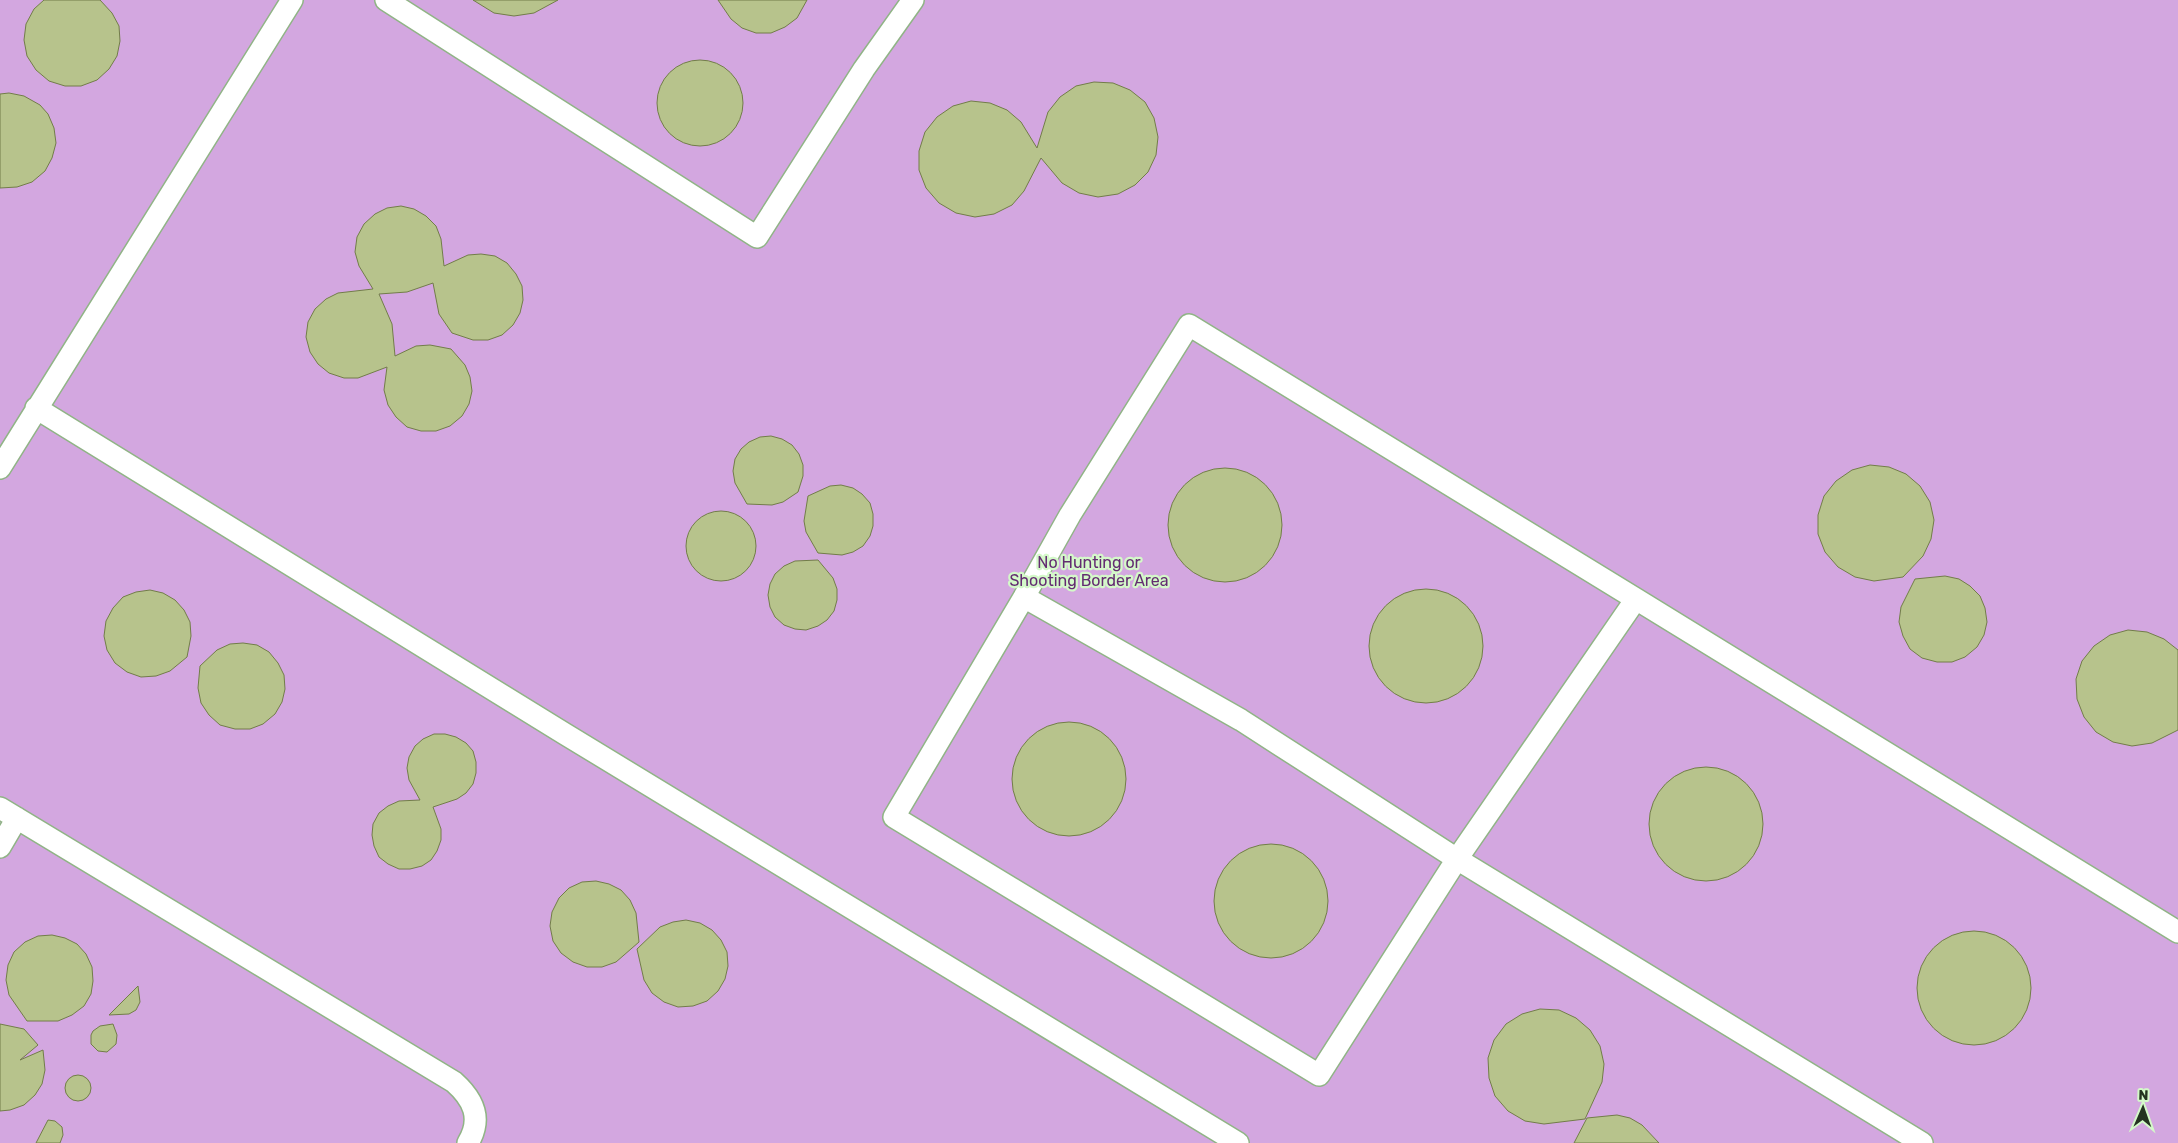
<svg xmlns="http://www.w3.org/2000/svg" width="2178" height="1143" font-family="Rubik,sans-serif">
<style>
.green{fill:#d3a7e0}
.building{fill:#b7c38c;stroke:#727d49}
.lines{fill:none;stroke-linecap:round;stroke-linejoin:round}
.minor-casing{stroke:#90b486;stroke-width:24}
.minor{stroke:#fff;stroke-width:21}
.labels{text-anchor:middle;stroke-width:4.5;stroke-linejoin:round;paint-order:stroke}
.park-label{font-size:16px;fill:#632c71;stroke:#d4f9c9}
</style>
<rect width="100%" height="100%" fill="#c7ecbc"/>
<path class="green" d="M 0,0 L 2178,0 L 2178,1143 L 0,1143 Z"/>
<path class="building" d="M 44,0 L 100,0 L 112,13 L 119,26 L 120,41 L 117,56 L 109,69 L 97,80 L 81,86 L 65,86 L 49,81 L 36,70 L 27,56 L 24,40 L 26,24 L 34,9 Z
M 473,0 L 558,0 L 534,13 L 514,16 L 494,13 Z
M 718,0 L 807,0 L 797,18 L 785,27 L 771,33 L 756,33 L 742,28 L 731,19 Z
M657 103a43 43 0 1 1 86 0a43 43 0 1 1-86 0Z
M 1094,82 L 1113,83 L 1130,90 L 1145,102 L 1154,118 L 1158,137 L 1156,155 L 1148,172 L 1135,185 L 1118,194 L 1098,197 L 1079,193 L 1062,183 L 1041,158 L 1024,191 L 1012,205 L 994,214 L 975,217 L 956,213 L 939,203 L 926,188 L 919,170 L 919,151 L 925,132 L 937,117 L 953,106 L 971,101 L 990,103 L 1007,110 L 1021,122 L 1037,148 L 1048,112 L 1060,97 L 1076,86 Z
M 9,93 L 24,96 L 40,105 L 48,114 L 54,128 L 56,143 L 52,158 L 45,171 L 32,182 L 17,187 L 0,188 L 0,94 Z
M 401,206 L 414,209 L 426,216 L 436,226 L 441,239 L 444,266 L 468,255 L 481,254 L 495,256 L 507,263 L 516,274 L 522,286 L 523,300 L 520,313 L 513,325 L 502,335 L 488,340 L 473,340 L 452,333 L 439,314 L 433,283 L 407,292 L 379,294 L 392,324 L 395,356 L 416,346 L 430,345 L 451,349 L 465,365 L 470,377 L 472,391 L 469,404 L 462,416 L 450,426 L 436,431 L 421,431 L 407,427 L 396,417 L 388,405 L 384,390 L 387,367 L 358,378 L 344,378 L 329,373 L 318,364 L 310,352 L 306,337 L 308,322 L 315,309 L 326,299 L 338,293 L 373,289 L 359,266 L 355,252 L 357,237 L 364,224 L 375,214 L 387,208 Z
M 771,436 L 782,439 L 792,445 L 799,454 L 803,465 L 803,476 L 798,492 L 783,502 L 772,505 L 747,504 L 735,483 L 733,471 L 735,459 L 741,449 L 749,442 L 760,437 Z
M 1870,465 L 1889,467 L 1906,474 L 1920,486 L 1930,502 L 1934,520 L 1931,539 L 1923,556 L 1903,577 L 1874,581 L 1855,577 L 1838,567 L 1825,552 L 1818,534 L 1818,515 L 1824,496 L 1836,481 L 1852,470 Z
M1168 525a57 57 0 1 1 114 0a57 57 0 1 1-114 0Z
M 841,485 L 853,488 L 862,494 L 870,503 L 873,514 L 873,526 L 870,536 L 863,546 L 853,552 L 842,555 L 818,553 L 806,532 L 804,521 L 808,496 L 830,486 Z
M686 546a35 35 0 1 1 70 0a35 35 0 1 1-70 0Z
M 818,560 L 833,578 L 837,589 L 837,600 L 834,611 L 827,620 L 818,626 L 806,630 L 795,629 L 784,625 L 775,617 L 770,607 L 768,595 L 770,584 L 775,574 L 784,566 L 795,561 Z
M 1945,576 L 1959,579 L 1970,586 L 1980,596 L 1985,608 L 1987,622 L 1984,635 L 1977,647 L 1965,657 L 1952,662 L 1937,662 L 1922,658 L 1910,649 L 1903,636 L 1899,622 L 1901,607 L 1915,579 Z
M1369 646a57 57 0 1 1 114 0a57 57 0 1 1-114 0Z
M 150,590 L 163,593 L 175,600 L 184,610 L 190,622 L 191,636 L 187,657 L 170,671 L 156,676 L 141,677 L 127,672 L 115,663 L 107,650 L 104,636 L 106,621 L 113,608 L 123,597 L 136,592 Z
M 2128,630 L 2147,632 L 2164,639 L 2178,650 L 2178,730 L 2152,743 L 2132,746 L 2113,742 L 2096,732 L 2084,717 L 2077,699 L 2076,679 L 2082,661 L 2094,646 L 2110,635 Z
M 243,643 L 257,645 L 269,652 L 278,663 L 284,675 L 285,689 L 282,702 L 275,714 L 263,724 L 250,729 L 235,729 L 220,725 L 209,715 L 201,703 L 198,688 L 200,666 L 217,650 L 230,644 Z
M1012 779a57 57 0 1 1 114 0a57 57 0 1 1-114 0Z
M 434,734 L 445,734 L 456,737 L 466,743 L 473,751 L 476,762 L 476,773 L 473,784 L 466,793 L 457,799 L 433,807 L 441,829 L 441,840 L 437,851 L 431,860 L 422,866 L 410,869 L 399,869 L 388,864 L 379,857 L 374,846 L 372,835 L 373,824 L 379,813 L 388,806 L 399,801 L 420,800 L 409,780 L 407,768 L 409,757 L 415,746 L 423,739 Z
M1649 824a57 57 0 1 1 114 0a57 57 0 1 1-114 0Z
M1214 901a57 57 0 1 1 114 0a57 57 0 1 1-114 0Z
M 596,881 L 609,884 L 621,890 L 630,900 L 636,913 L 639,942 L 616,962 L 602,967 L 587,967 L 573,962 L 561,953 L 553,941 L 550,926 L 552,912 L 559,898 L 569,888 L 582,882 Z
M 686,920 L 700,923 L 712,930 L 721,940 L 727,952 L 728,966 L 725,979 L 718,991 L 707,1001 L 693,1006 L 678,1007 L 664,1002 L 652,993 L 644,980 L 637,949 L 660,927 L 673,922 Z
M1917 988a57 57 0 1 1 114 0a57 57 0 1 1-114 0Z
M 52,935 L 65,938 L 77,944 L 86,954 L 92,967 L 93,981 L 91,994 L 84,1006 L 72,1015 L 58,1021 L 27,1021 L 9,995 L 6,980 L 8,965 L 14,952 L 25,942 L 38,936 Z
M 138,986 L 140,1002 L 136,1010 L 129,1014 L 109,1015 Z
M 1540,1009 L 1559,1010 L 1576,1018 L 1590,1030 L 1600,1046 L 1604,1064 L 1602,1082 L 1585,1119 L 1544,1124 L 1525,1121 L 1508,1111 L 1495,1096 L 1489,1078 L 1488,1058 L 1494,1040 L 1506,1024 L 1522,1014 Z
M 0,1024 L 24,1029 L 38,1045 L 20,1060 L 43,1050 L 45,1070 L 42,1084 L 35,1095 L 24,1105 L 10,1110 L 0,1111 Z
M 113,1024 L 117,1035 L 116,1044 L 107,1052 L 98,1051 L 91,1044 L 91,1035 L 93,1031 L 100,1026 Z
M65 1088a13 13 0 1 1 26 0a13 13 0 1 1-26 0Z
M 1617,1115 L 1630,1118 L 1642,1125 L 1659,1143 L 1574,1143 L 1587,1118 Z
M 48,1120 L 55,1121 L 62,1127 L 63,1135 L 60,1143 L 36,1143 Z"/>
<g class="lines">
<g class="minor-casing">
<path id="minor" d="M 386,0 L 757,237 L 864,69 L 913,0
M 1189,325 L 1636,599 L 1457,859 L 1319,1075 L 894,817 L 1024,597 L 1070,515 Z
M 36,408 L 565,734 L 1238,1143
M 0,468 L 292,0
M 1024,597 L 1241,720 L 1457,859 L 1922,1143
M 1636,599 L 2178,932
M 0,808 L 454,1082 C 473,1099 483,1118 468,1143
M 0,847 L 17,818"/>
</g>
<use href="#minor" class="minor"/>
</g>
<g class="labels">
<g class="park-label">
<text x="1089" y="568">No Hunting or<tspan x="1089" dy="18">Shooting Border Area</tspan></text>
</g>
</g>
<g transform="translate(2143 1108) rotate(2)" stroke="#d4f9c9" stroke-width="4" paint-order="stroke">
<path d="M0-4L9 19L0 12L-9 19Z" fill="#243320"/>
<text y="-8" font-size="14" font-weight="bold" text-anchor="middle" fill="#243320">N</text>
</g>
</svg>
